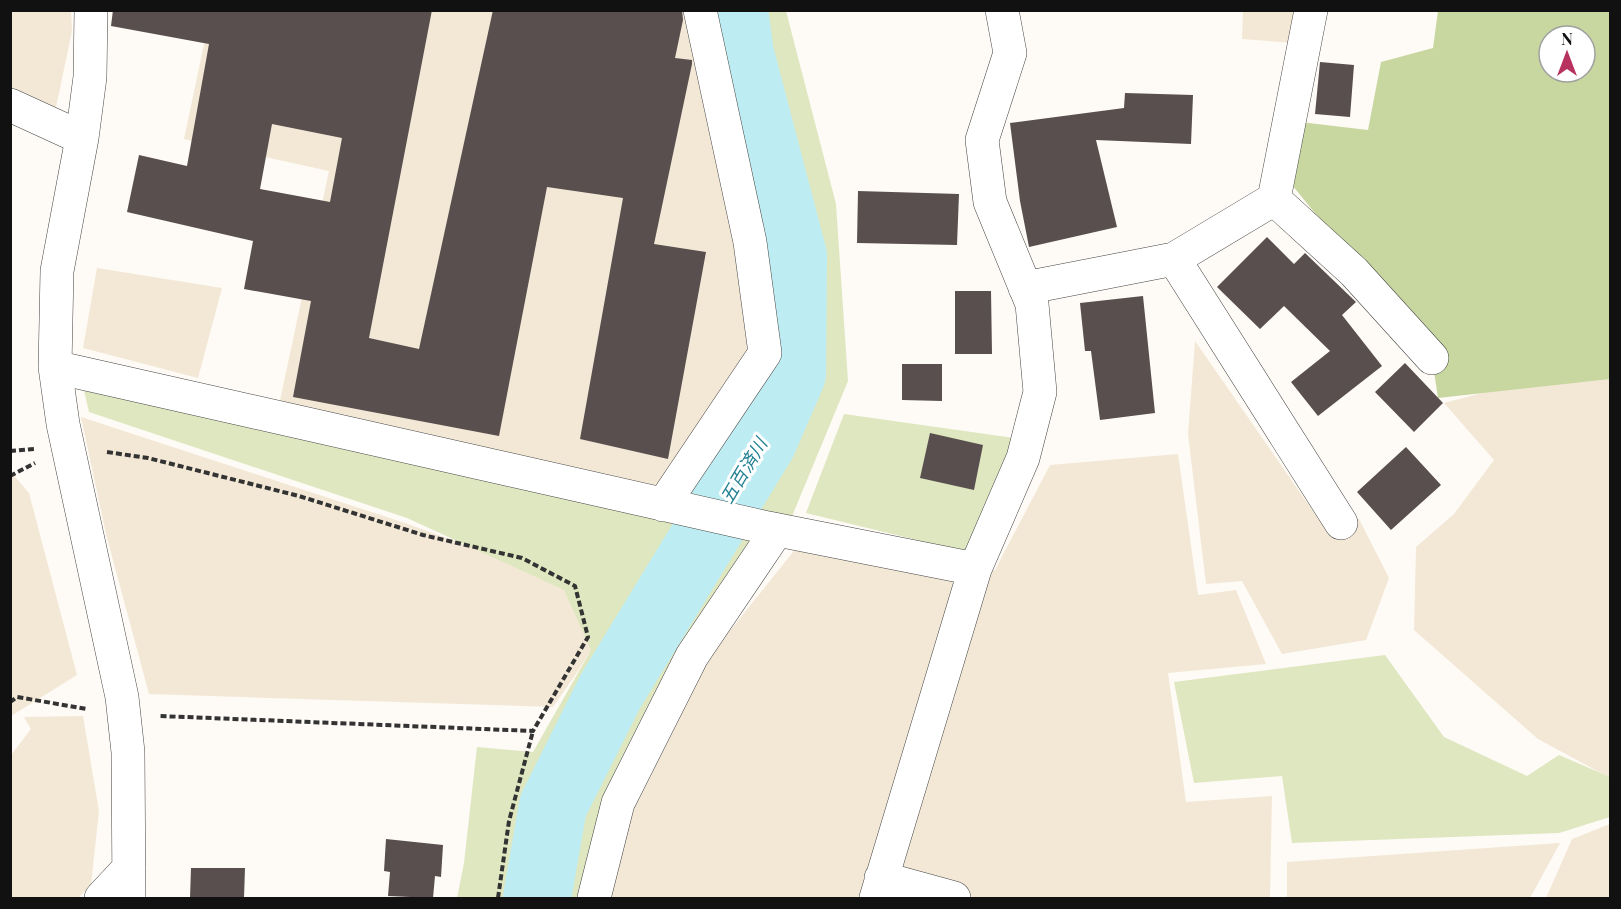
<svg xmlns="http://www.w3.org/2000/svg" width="1621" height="909" font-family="'Playfair Display','Noto Sans JP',serif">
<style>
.farmland{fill:#f3e8d6}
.green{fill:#dfe7c0}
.forest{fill:#c8d7a0;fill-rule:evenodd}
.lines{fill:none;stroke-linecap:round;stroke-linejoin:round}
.river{stroke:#bdedf2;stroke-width:68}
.building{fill:#584f4e;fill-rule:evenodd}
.minor-casing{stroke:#444;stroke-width:34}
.path{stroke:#333;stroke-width:4;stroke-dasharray:6 3;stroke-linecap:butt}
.minor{stroke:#fff;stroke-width:33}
.labels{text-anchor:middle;stroke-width:6;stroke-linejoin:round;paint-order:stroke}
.water-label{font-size:18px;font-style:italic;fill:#218193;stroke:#fff}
</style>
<rect width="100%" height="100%" fill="#fefaf5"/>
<path class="farmland" d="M 10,11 L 71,11 L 72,31 L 55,112 L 11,88 Z
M 211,11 L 702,11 L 765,374 L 576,674 L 553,707 L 149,694 L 106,534 L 81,417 L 405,523 L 560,579 L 279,405 L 329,171 L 184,139 Z
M 1243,11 L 1296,11 L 1294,43 L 1242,39 Z
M 97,268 L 222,288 L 198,378 L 83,348 Z
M 1195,341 L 1324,527 L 1359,519 L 1389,578 L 1366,640 L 1282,654 L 1242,581 L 1206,584 L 1188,434 Z
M 1563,372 L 1610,372 L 1610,778 L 1538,739 L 1414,630 L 1416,547 L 1454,514 L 1494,460 L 1444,403 Z
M 1178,454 L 1198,595 L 1236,590 L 1266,664 L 1168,673 L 1186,802 L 1272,796 L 1270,898 L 598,898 L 635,749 L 797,547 L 995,570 L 1050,465 Z
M 10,471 L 29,493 L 77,675 L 11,716 Z
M 83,716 L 99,811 L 91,885 L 78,898 L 11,898 L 11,755 L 31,729 L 24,717 Z
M 1610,824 L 1610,898 L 1546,898 L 1572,839 Z
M 1560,843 L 1530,898 L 1287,898 L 1287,862 Z"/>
<path class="green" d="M 708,11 L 786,11 L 836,204 L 848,381 L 776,555 L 635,749 L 598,898 L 457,898 L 464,863 L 477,747 L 533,752 L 591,650 L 564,590 L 407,518 L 89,412 L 82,382 L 665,521 L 761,382 Z
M 844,414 L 1014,438 L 966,552 L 806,513 Z
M 1385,655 L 1444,737 L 1527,776 L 1559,755 L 1610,777 L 1610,817 L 1559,833 L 1292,843 L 1282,776 L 1194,783 L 1174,682 Z"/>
<path class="forest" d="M 1438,11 L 1610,11 L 1610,379 L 1438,398 L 1432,358 L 1280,170 L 1300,122 L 1368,130 L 1381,62 L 1433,48 ZM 1549,36 L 1585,36 L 1585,72 L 1549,72 Z"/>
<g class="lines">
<path class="river" d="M 537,898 L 553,806 L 610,692 L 763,441 L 792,374 L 793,256 L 740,54 L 734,10"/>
</g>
<path class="building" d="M 113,10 L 432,10 L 369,338 L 419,349 L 493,10 L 682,10 L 683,20 L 675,58 L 692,60 L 692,64 L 654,244 L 706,252 L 668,459 L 580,439 L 623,198 L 547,187 L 499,436 L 293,397 L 311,301 L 244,289 L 253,241 L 127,212 L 139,155 L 187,166 L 209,44 L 111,26 ZM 272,124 L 342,138 L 330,202 L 260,189 Z
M 1320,62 L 1354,65 L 1350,117 L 1315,114 Z
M 1125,93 L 1193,95 L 1191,144 L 1096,140 L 1117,227 L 1029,247 L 1020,201 L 1010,123 L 1124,108 Z
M 858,191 L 959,194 L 957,245 L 857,243 Z
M 1267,237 L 1294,264 L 1305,253 L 1356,302 L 1342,315 L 1382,366 L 1318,416 L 1291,382 L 1330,351 L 1284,306 L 1260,329 L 1217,287 Z
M 955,291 L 991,291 L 992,354 L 955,354 Z
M 1143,296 L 1155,413 L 1100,420 L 1091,351 L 1085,351 L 1080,303 Z
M 1405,363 L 1443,403 L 1414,432 L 1375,392 Z
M 902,364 L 942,364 L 942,401 L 902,400 Z
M 930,433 L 983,445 L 974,490 L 920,478 Z
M 1406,447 L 1441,485 L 1391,530 L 1357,492 Z
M 386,839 L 443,845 L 441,877 L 435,876 L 433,898 L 388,896 L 390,872 L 384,871 Z
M 191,868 L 245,868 L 244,898 L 190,898 Z"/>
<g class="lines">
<g class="minor-casing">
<path id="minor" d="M 91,10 L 90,77 L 82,138 L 57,271 L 55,367 L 63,424 L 122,697 L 128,752 L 129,898
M 10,105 L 82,138
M 1274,199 L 1354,272 L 1432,358
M 1174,259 L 1274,199 L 1311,10
M 1025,288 L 1174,259 L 1341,523
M 55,367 L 768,528 L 975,569
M 663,505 L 765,353 L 750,242 L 700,10
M 881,878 L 954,898
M 101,898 L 129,868
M 594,898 L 618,803 L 692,656 L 777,530
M 876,898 L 975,569 L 1023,458 L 1040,392 L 1032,304 L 990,202 L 982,140 L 1010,53 L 1002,10"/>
</g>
<path class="path" d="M 10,451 L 34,449
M 107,452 L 148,458 L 299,496 L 423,535 L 522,558 L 575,586 L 588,637 L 533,731 L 160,716
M 10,476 L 35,463
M 10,702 L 17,697 L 87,709
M 498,898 L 509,821 L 533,731"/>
<use href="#minor" class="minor"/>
</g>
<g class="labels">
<g class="water-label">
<text transform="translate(744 471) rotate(-59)" y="6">五百済川</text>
</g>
</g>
<rect width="1621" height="909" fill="none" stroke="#111111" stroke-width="24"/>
<g transform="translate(1567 54)"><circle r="28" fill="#ffffff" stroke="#a0a0a0" stroke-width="1.5"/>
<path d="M0-4.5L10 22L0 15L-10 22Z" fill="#b7325e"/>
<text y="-9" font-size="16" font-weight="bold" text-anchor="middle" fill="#111111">N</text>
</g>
</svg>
